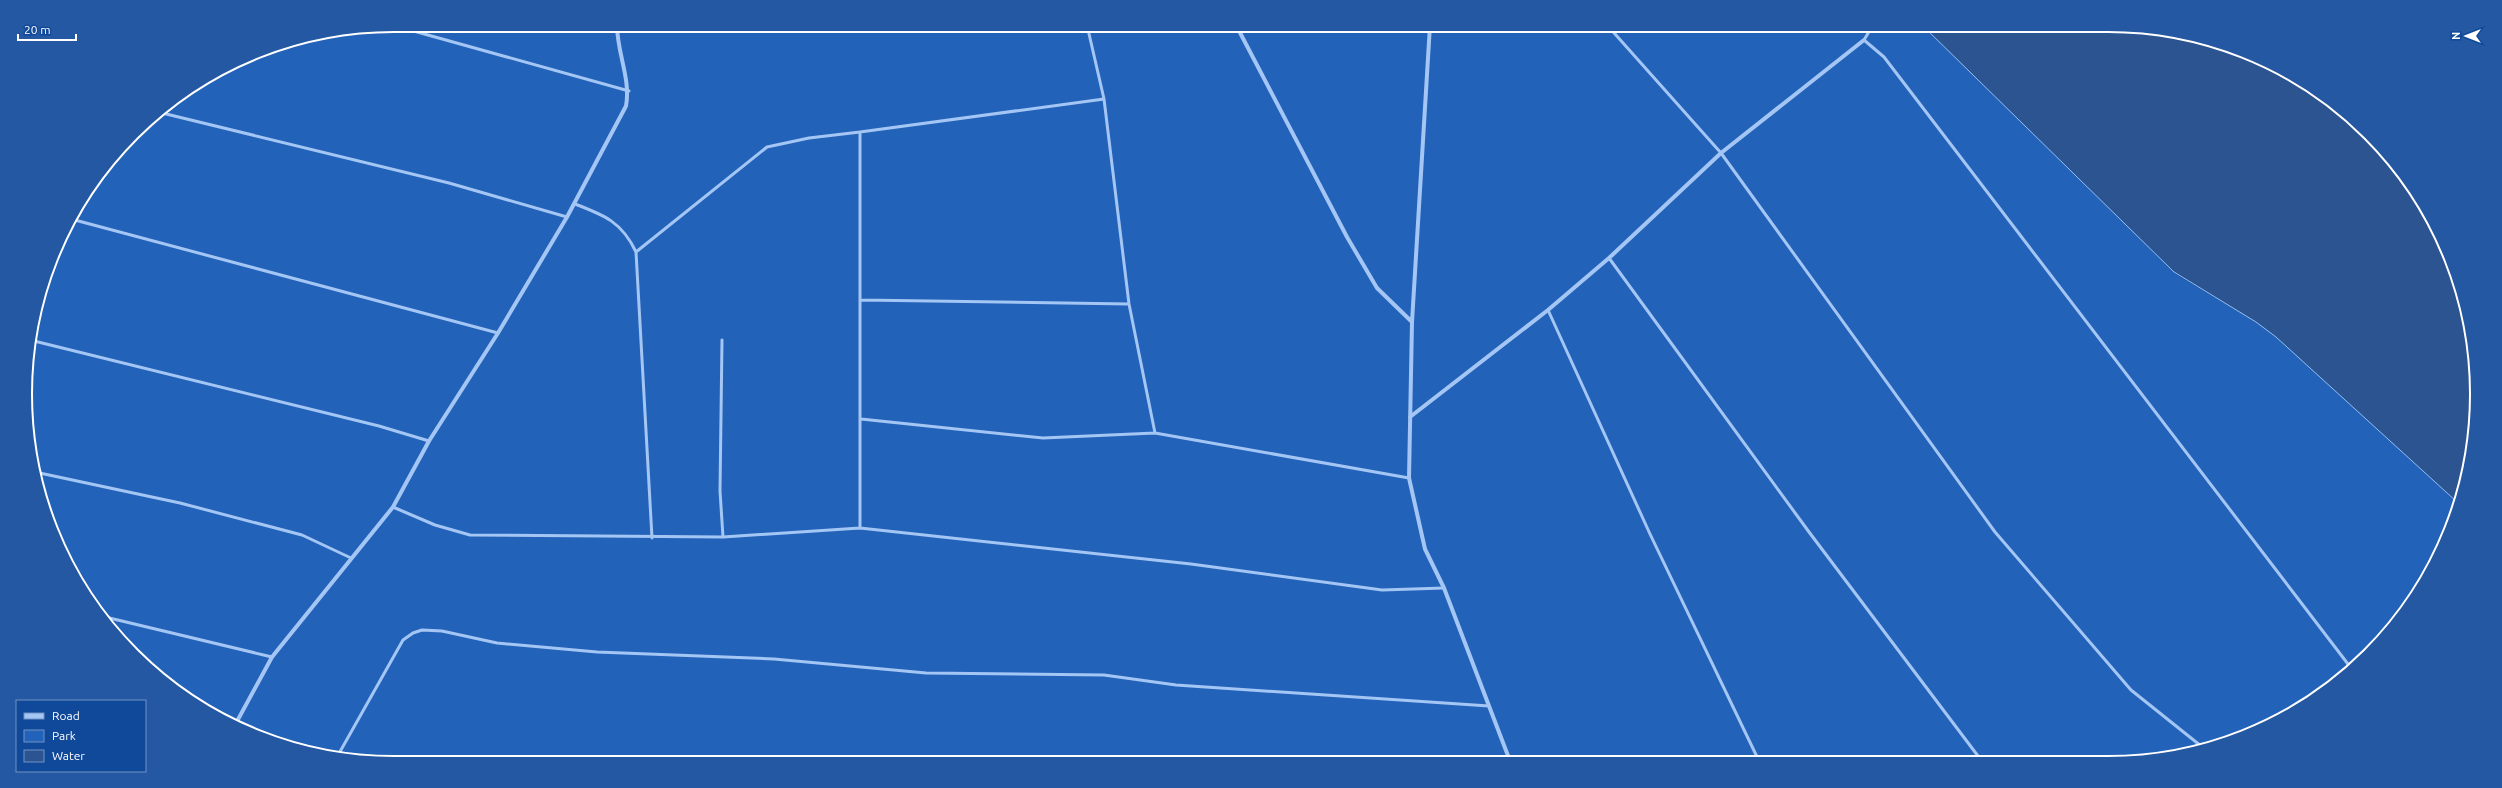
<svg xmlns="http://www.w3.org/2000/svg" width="2502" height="788" font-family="Ubuntu,sans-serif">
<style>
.green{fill:#2362b9}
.water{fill:#2b5491;stroke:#95c0f8}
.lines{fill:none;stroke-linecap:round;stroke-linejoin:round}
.lane{stroke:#a4c6f4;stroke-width:3}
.street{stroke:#a4c6f4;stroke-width:4}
.rim{fill:none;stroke:#fff;stroke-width:2}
</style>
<rect width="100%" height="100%" fill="#11499a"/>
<path class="green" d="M 394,25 L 1922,25 L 2177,275 L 2256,322 L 2276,337 L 2457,502 L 2428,578 L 2369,655 L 2271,725 L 2156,760 L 394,763 L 322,756 L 253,735 L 189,701 L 133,655 L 87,599 L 38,489 L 26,418 L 28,346 L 63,231 L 101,169 L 151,117 L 253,53 L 322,32 Z"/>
<path class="water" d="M 1922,25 L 2108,25 L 2180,32 L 2249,53 L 2313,87 L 2369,133 L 2415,189 L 2449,253 L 2470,322 L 2477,394 L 2470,466 L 2457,502 L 2276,337 L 2256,322 L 2174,272 Z"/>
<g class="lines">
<path class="lane" d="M 392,25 L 629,91
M 1087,25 L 1104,99 L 1129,304 L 1155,433 L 1409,478
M 1607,25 L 1721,153 L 1995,532 L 2131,690 L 2201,746
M 1873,25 L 1864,40 L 1884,57 L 2351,668
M 158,112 L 449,183 L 567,217
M 860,132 L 1104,99
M 575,204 C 604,215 622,222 636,252 L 652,538
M 71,219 L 498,333
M 636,252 L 767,147 L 809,138 L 860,132 L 860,528
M 1609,258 L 1809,532 L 1981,760
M 861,300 L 1129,304
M 1548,310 L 1650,534 L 1759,761
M 30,340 L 379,426 L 429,441
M 722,340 L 720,491 L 723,537
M 861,419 L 1043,438 L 1155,433
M 35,472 L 180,503 L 302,535 L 351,558
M 393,507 L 435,525 L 470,535 L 723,537 L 860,528 L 1191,564 L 1382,590 L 1444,588
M 101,616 L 272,657
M 337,757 L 403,640 L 413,633 L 422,630 L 442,631 L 497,643 L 597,652 L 774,659 L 926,673 L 1104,675 L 1176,685 L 1489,706
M 461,763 L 482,760 L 513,763"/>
<path class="street" d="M 1236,25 L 1347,237 L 1377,288 L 1412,322
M 1430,25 L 1412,322 L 1409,478 L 1425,549 L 1444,588 L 1510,761
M 1410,417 L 1548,310 L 1609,258 L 1721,153 L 1864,40
M 235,725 L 272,657 L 393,507 L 429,441 L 498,333 L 567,217 L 626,106 C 631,79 617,53 617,25"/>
</g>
<path d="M0 0H2502V788H0ZM394 32H2108A362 362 0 0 1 2470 394V394A362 362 0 0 1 2108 756H394A362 362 0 0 1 32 394V394A362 362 0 0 1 394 32Z" fill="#2458a2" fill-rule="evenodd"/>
<path class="rim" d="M394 32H2108A362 362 0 0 1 2470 394V394A362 362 0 0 1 2108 756H394A362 362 0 0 1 32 394V394A362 362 0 0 1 394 32Z"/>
<rect x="16" y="700" width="130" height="72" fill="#11499a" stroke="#7092c2"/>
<rect x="24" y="713" width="20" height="6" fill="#a4c6f4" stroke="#7092c2"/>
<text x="52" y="720" font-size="12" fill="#ffffff">Road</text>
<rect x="24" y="730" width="20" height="12" fill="#2362b9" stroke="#7092c2"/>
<text x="52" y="740" font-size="12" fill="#ffffff">Park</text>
<rect x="24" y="750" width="20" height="12" fill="#2b5491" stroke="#7092c2"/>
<text x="52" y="760" font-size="12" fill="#ffffff">Water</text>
<g transform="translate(2466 36) rotate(270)" stroke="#11499a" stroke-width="3" paint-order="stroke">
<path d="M0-3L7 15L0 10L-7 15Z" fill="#ffffff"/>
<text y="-6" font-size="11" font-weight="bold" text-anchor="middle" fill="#ffffff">N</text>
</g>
<path d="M18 34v6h58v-6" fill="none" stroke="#ffffff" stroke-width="2"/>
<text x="24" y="34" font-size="12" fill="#ffffff" stroke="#11499a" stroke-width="3" paint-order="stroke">20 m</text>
</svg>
